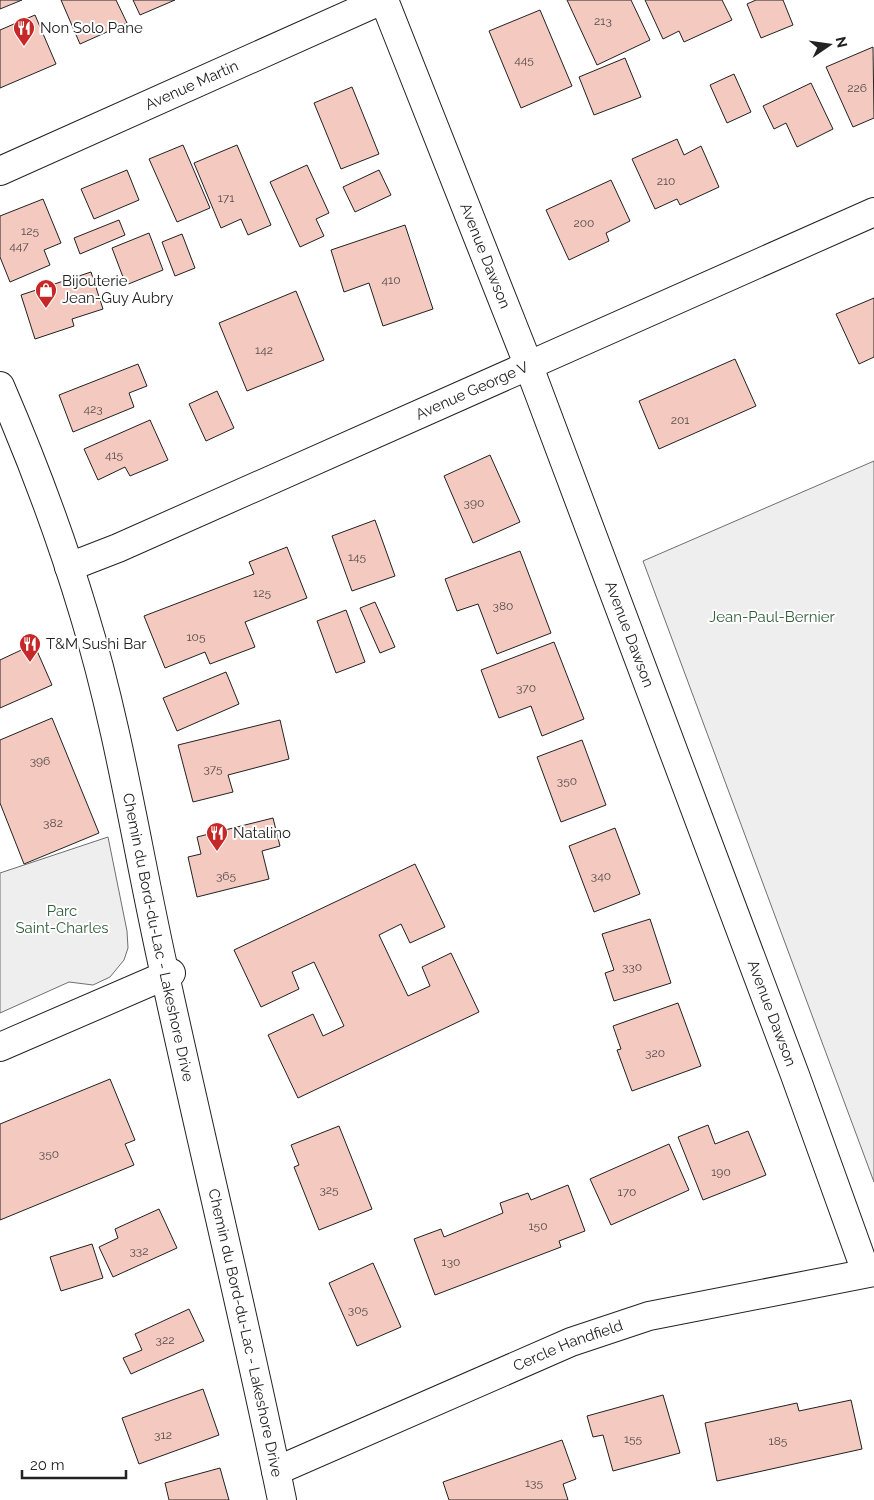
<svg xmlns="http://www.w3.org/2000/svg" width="874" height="1500" font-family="Raleway,sans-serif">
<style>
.green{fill:#eee;stroke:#6f6f6f}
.building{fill:#f3c9c0;stroke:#222}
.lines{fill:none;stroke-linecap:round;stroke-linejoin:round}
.street-casing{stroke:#222;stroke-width:30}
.secondary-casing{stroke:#222;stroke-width:30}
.street{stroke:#fff;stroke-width:28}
.secondary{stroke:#fff;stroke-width:28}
.labels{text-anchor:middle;stroke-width:4;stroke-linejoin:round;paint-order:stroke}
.number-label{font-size:12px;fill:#564c4a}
.poi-label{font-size:15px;fill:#222;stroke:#fff;text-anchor:start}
.street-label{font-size:15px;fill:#222;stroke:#fff}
.park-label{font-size:15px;fill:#2f5e38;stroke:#fff}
</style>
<rect width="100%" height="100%" fill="#fff"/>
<path class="green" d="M 874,461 L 874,1182 L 643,561 Z
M 108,837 L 127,931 L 128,948 L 124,960 L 110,977 L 93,985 L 69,982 L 0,1013 L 0,873 Z"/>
<path class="building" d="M 0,0 L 22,0 L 0,9 Z
M 61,0 L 116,0 L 127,23 L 80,44 Z
M 133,0 L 175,0 L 140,15 Z
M 567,0 L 631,0 L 650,40 L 597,65 Z
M 645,0 L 722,0 L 732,20 L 684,42 L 679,31 L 663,39 Z
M 756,0 L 783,0 L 793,25 L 761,38 L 747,4 Z
M 540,10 L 572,86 L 521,108 L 489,31 Z
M 35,15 L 56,64 L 0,88 L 0,30 Z
M 873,47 L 874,118 L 853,127 L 826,67 Z
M 625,58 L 641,97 L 594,115 L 579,77 Z
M 734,74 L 751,112 L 727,123 L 710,85 Z
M 811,83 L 833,129 L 797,147 L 786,123 L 774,129 L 763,106 Z
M 352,87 L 379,154 L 341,169 L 314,103 Z
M 677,139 L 684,155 L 701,146 L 719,187 L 680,205 L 677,199 L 655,209 L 632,159 Z
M 183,145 L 210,208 L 177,222 L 149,159 Z
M 237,145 L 271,225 L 248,235 L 241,219 L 221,228 L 194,163 Z
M 307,165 L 329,213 L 316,219 L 324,236 L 300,247 L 270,182 Z
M 127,170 L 139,200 L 94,219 L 81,189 Z
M 379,170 L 391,195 L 355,212 L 343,187 Z
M 611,180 L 630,221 L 606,233 L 609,241 L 569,260 L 546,210 Z
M 43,199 L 61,243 L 44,250 L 50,265 L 10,282 L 0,257 L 0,216 Z
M 119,220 L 125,235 L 80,254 L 74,238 Z
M 405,225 L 433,309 L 383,326 L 369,283 L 344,292 L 331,250 Z
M 149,233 L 163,270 L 126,285 L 112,248 Z
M 182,234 L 195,268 L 175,276 L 162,242 Z
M 91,272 L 103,309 L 72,319 L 74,326 L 35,339 L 21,295 Z
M 296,291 L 324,360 L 247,391 L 219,323 Z
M 874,298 L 874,357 L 859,364 L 836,314 Z
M 735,359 L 756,406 L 659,449 L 639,401 Z
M 138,364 L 147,386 L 129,393 L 134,407 L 73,432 L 59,395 Z
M 217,391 L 234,428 L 206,441 L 189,404 Z
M 150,420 L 168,460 L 130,476 L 125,467 L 98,480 L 84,449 Z
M 490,455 L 520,522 L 473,543 L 444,476 Z
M 375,520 L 395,576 L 352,591 L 332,536 Z
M 287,547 L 307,598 L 245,622 L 255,647 L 210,664 L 205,652 L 165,668 L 144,616 L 254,574 L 249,562 Z
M 520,551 L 551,633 L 497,654 L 478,604 L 457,611 L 445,579 Z
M 375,602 L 395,647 L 380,653 L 360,608 Z
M 346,610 L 365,662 L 336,673 L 317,621 Z
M 554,642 L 584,719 L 542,736 L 531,706 L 499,718 L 481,670 Z
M 34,644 L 52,685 L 0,708 L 0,660 Z
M 226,672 L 239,704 L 177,731 L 163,698 Z
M 52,718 L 99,833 L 24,864 L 0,803 L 0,740 Z
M 280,720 L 289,759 L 228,775 L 233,792 L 193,802 L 178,745 Z
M 582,740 L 606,805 L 561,822 L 537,757 Z
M 273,818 L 280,846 L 262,851 L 269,879 L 197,897 L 188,857 L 201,854 L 197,837 Z
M 615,828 L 640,894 L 594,912 L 569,846 Z
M 415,864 L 445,927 L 410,943 L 401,924 L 379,935 L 408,996 L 430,986 L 422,967 L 451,953 L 479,1012 L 298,1098 L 268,1035 L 313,1014 L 323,1036 L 344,1026 L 314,962 L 292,972 L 299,989 L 261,1007 L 234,950 Z
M 650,919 L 671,983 L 614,1001 L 605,973 L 614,970 L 602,934 Z
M 678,1003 L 701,1066 L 632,1091 L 617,1050 L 621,1049 L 613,1026 Z
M 110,1079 L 135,1140 L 125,1144 L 134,1165 L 0,1220 L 0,1124 Z
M 708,1125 L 715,1144 L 748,1131 L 766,1175 L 703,1200 L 678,1137 Z
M 339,1126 L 372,1209 L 319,1230 L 294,1167 L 299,1165 L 291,1145 Z
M 669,1144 L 689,1190 L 611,1225 L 590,1179 Z
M 568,1185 L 585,1231 L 559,1241 L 561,1247 L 435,1295 L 414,1239 L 441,1229 L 444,1237 L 503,1213 L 500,1203 L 528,1193 L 531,1200 Z
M 159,1209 L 177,1248 L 113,1277 L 99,1247 L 118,1238 L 115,1229 Z
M 92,1244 L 103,1278 L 61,1291 L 50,1257 Z
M 373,1263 L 401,1327 L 357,1346 L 329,1283 Z
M 189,1309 L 204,1341 L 131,1374 L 123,1358 L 142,1350 L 135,1334 Z
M 203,1389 L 219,1435 L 139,1464 L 122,1418 Z
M 663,1395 L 680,1453 L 613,1471 L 603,1435 L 593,1437 L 587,1416 Z
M 851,1400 L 862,1449 L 717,1481 L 705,1423 L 797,1403 L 799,1411 Z
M 562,1440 L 576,1479 L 563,1484 L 568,1500 L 449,1500 L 443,1482 Z
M 220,1468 L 229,1500 L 169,1500 L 165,1483 Z"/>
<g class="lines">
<g class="street-casing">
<g id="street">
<path id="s1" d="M 384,0 L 528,364 L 795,1075 L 866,1272"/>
<path id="s2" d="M 0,171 L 382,0"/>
<path id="s3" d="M 69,567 L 118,548 L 874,212"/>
<path d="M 0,1047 L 171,973"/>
<path id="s4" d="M 276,1471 L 571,1342 L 649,1316 L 874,1272"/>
</g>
</g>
<g class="secondary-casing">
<g id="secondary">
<path id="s5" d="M 0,386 C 32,460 61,537 84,614 C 120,731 138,856 165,975 C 203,1150 246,1324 282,1500"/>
</g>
</g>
<use href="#street" class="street"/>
<use href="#secondary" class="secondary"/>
</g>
<defs>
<g id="restaurant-pin" transform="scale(1.125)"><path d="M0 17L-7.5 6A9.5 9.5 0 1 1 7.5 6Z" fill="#c62828" stroke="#fff"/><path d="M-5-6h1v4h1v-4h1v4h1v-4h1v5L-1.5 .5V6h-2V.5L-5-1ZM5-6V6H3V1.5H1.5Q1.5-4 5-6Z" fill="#fff"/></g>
<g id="shop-pin" transform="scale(1.125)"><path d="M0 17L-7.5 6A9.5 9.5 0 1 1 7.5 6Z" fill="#c62828" stroke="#fff"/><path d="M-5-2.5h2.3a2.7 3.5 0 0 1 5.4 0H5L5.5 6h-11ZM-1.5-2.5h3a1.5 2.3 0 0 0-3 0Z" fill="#fff"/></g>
</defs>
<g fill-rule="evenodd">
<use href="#restaurant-pin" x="24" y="28"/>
<use href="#shop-pin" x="46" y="290"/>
<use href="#restaurant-pin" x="30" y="644"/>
<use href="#restaurant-pin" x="217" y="833"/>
</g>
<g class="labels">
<g class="number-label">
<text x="603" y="25">213</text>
<text x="524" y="64">445</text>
<text x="857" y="92">226</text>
<text x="666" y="185">210</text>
<text x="226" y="202">171</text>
<text x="584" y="227">200</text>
<text x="30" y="235">125</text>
<text x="19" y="250">447</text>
<text x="391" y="284">410</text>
<text x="264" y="354">142</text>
<text x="93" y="413">423</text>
<text x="680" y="424">201</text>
<text x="114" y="459">415</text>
<text x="474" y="507">390</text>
<text x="357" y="561">145</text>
<text x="262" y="597">125</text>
<text x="503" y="610">380</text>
<text x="196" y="641">105</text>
<text x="526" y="692">370</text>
<text x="40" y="765">396</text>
<text x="213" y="773">375</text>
<text x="567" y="785">350</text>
<text x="53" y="827">382</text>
<text x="226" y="880">365</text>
<text x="601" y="880">340</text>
<text x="632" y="971">330</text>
<text x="655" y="1057">320</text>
<text x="49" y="1158">350</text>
<text x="721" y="1176">190</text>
<text x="329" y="1194">325</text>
<text x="627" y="1196">170</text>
<text x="538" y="1230">150</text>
<text x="139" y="1255">332</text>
<text x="451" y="1266">130</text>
<text x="358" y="1314">305</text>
<text x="165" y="1344">322</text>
<text x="163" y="1439">312</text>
<text x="633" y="1443">155</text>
<text x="778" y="1445">185</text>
<text x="534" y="1487">135</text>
</g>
<g class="poi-label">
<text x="40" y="33">Non Solo Pane</text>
<text x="62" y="286">Bijouterie<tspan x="62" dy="17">Jean-Guy Aubry</tspan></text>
<text x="46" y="649">T&amp;M Sushi Bar</text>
<text x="233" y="838">Natalino</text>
</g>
<g class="street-label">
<text dy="5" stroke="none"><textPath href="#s2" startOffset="210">Avenue Martin</textPath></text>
<text dy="5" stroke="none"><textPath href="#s1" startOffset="275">Avenue Dawson</textPath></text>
<text dy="5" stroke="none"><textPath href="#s3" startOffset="440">Avenue George V</textPath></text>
<text dy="5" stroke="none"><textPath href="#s1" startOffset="680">Avenue Dawson</textPath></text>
<text dy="5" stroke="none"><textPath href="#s5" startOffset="575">Chemin du Bord-du-Lac - Lakeshore Drive</textPath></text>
<text dy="5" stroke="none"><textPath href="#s1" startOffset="1085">Avenue Dawson</textPath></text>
<text dy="5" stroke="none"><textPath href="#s5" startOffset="980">Chemin du Bord-du-Lac - Lakeshore Drive</textPath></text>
<text dy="5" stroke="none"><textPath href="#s4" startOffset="318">Cercle Handfield</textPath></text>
</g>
<g class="park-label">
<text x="772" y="622">Jean-Paul-Bernier</text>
<text x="62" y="916">Parc<tspan x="62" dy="17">Saint-Charles</tspan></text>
</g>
</g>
<g transform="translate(829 45) rotate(77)" stroke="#ffffff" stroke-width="4" paint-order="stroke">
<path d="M0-4L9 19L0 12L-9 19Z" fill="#222222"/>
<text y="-8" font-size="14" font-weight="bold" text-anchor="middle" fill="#222222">N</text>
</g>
<path d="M22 1470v8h104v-8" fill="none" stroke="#222222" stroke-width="2.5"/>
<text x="30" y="1470" font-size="15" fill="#222222" stroke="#ffffff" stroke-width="4" paint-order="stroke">20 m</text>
</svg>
